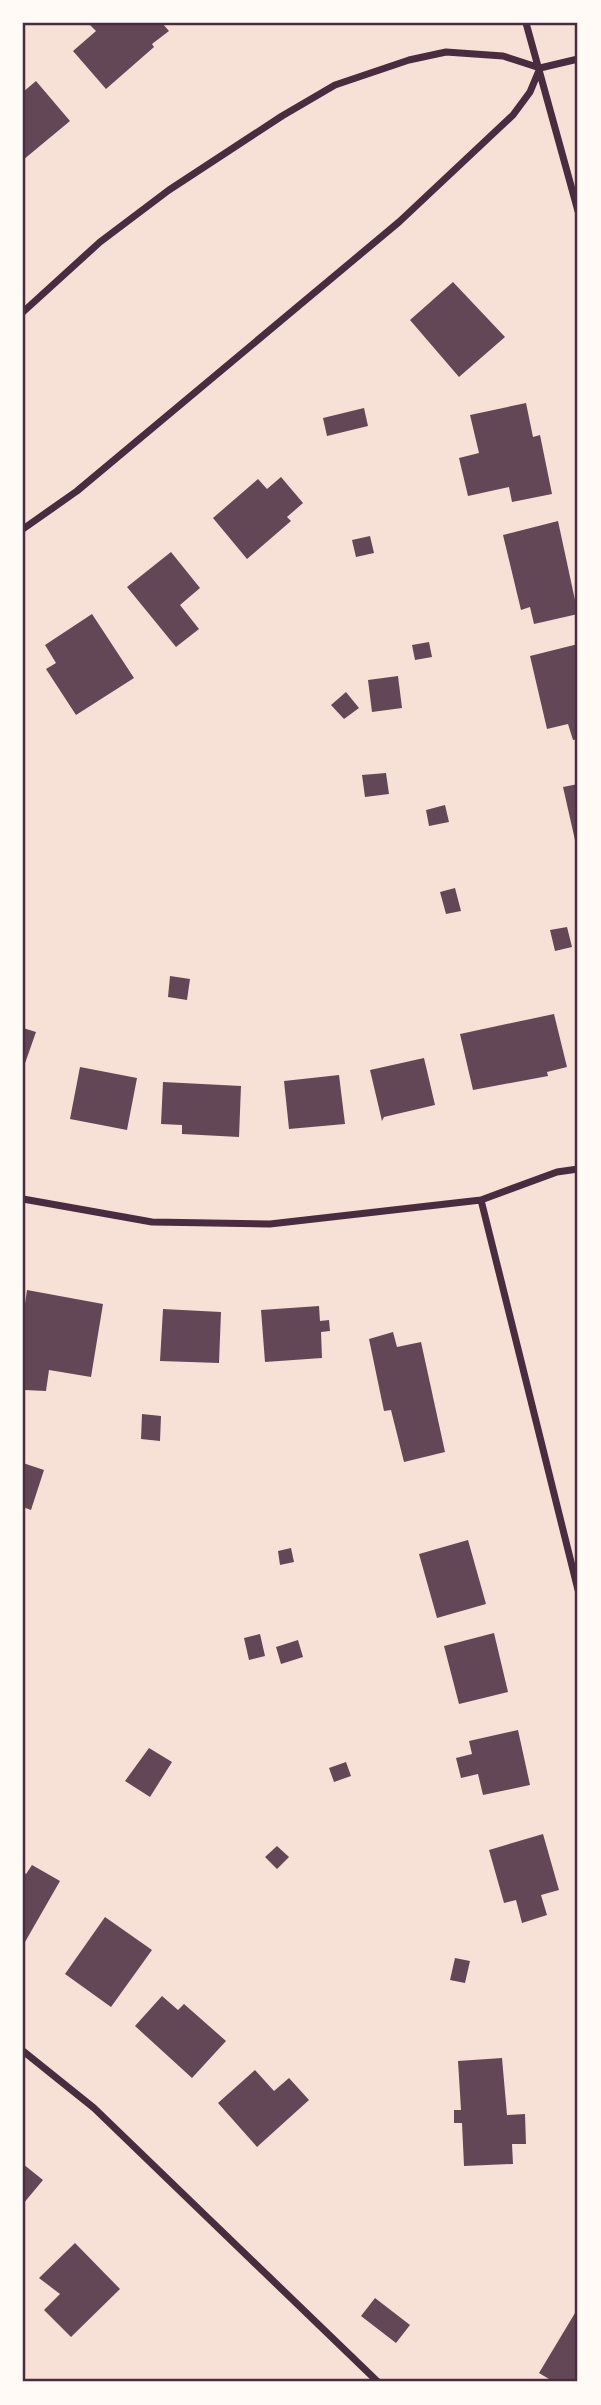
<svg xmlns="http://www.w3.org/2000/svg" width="601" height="2405" font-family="Rubik,sans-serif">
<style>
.building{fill:#644757}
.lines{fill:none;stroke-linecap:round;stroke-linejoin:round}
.minor{stroke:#4a2c40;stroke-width:7}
.neatline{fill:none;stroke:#4a2c40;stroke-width:2.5}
</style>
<rect width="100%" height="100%" fill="#f7e1d7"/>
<path class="building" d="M 88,23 L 162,23 L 169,31 L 152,44 L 154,47 L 106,89 L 73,51 L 96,31 Z
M 36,81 L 70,121 L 23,160 L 23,92 Z
M 453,282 L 505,337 L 459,377 L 410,320 Z
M 526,403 L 533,437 L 540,435 L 552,494 L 512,502 L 509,487 L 468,496 L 459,458 L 479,453 L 470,415 Z
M 364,408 L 368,426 L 327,436 L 323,418 Z
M 281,477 L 303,503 L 287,517 L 291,521 L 247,559 L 213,518 L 258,479 L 267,489 Z
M 558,521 L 578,614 L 534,624 L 530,607 L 521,610 L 503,535 Z
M 370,536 L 374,553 L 356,557 L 352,540 Z
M 171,552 L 200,588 L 180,605 L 199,629 L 176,647 L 127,587 Z
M 92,614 L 134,678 L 76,715 L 46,669 L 56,663 L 45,645 Z
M 429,642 L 432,657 L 415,660 L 412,645 Z
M 578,644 L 578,739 L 573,740 L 568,724 L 547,729 L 530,656 Z
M 398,676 L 402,708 L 372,712 L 368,680 Z
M 346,692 L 359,708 L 344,719 L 331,705 Z
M 386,773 L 389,794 L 365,797 L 362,775 Z
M 578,784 L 578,849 L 577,849 L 563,787 Z
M 445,805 L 449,822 L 429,826 L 426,810 Z
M 455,888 L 461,911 L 446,914 L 440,892 Z
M 567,927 L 572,947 L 555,951 L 550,930 Z
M 170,976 L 190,979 L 187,1000 L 168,997 Z
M 554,1014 L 567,1067 L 547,1072 L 548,1076 L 473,1090 L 460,1034 Z
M 23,1028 L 36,1032 L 23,1069 Z
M 424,1058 L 435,1105 L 384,1117 L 382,1121 L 370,1070 Z
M 80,1067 L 137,1078 L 127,1130 L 70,1119 Z
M 339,1075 L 345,1124 L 289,1129 L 284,1081 Z
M 163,1082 L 241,1086 L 239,1137 L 182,1134 L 182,1125 L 161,1124 Z
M 27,1290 L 103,1304 L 91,1377 L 49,1370 L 46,1391 L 24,1390 L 23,1317 Z
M 319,1306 L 320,1321 L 329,1320 L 330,1331 L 321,1332 L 322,1358 L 265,1362 L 261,1310 Z
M 163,1309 L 221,1312 L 219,1363 L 160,1361 Z
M 393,1332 L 397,1347 L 421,1342 L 445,1452 L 404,1462 L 391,1410 L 384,1411 L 369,1339 Z
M 142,1414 L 161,1416 L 160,1441 L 141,1439 Z
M 23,1463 L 44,1470 L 31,1510 L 23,1507 Z
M 468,1540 L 486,1604 L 437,1618 L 419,1554 Z
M 291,1548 L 294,1562 L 280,1565 L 278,1551 Z
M 494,1633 L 508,1692 L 459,1704 L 444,1646 Z
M 260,1634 L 265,1656 L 249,1660 L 244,1638 Z
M 298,1640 L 303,1657 L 281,1664 L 276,1647 Z
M 518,1730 L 530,1785 L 483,1795 L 478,1774 L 461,1778 L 456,1758 L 472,1754 L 469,1741 Z
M 149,1748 L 172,1762 L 150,1797 L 125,1781 Z
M 346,1762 L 351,1776 L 334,1782 L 329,1768 Z
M 543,1834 L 559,1890 L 541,1895 L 547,1915 L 522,1923 L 516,1900 L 504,1903 L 489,1850 Z
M 277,1846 L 289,1857 L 277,1869 L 265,1857 Z
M 32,1865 L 60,1881 L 25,1942 L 23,1872 L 26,1874 Z
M 105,1917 L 152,1950 L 111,2007 L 65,1974 Z
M 455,1958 L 470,1961 L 465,1983 L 450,1980 Z
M 162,1996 L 178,2010 L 184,2004 L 226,2041 L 192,2078 L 135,2026 Z
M 502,2058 L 507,2115 L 525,2114 L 526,2144 L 512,2144 L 513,2164 L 464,2166 L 462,2123 L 454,2123 L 454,2110 L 461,2110 L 458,2061 Z
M 255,2070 L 274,2091 L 289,2078 L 309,2100 L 257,2147 L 218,2103 Z
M 23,2164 L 43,2180 L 23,2204 Z
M 75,2243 L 120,2289 L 71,2337 L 44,2310 L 60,2294 L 39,2278 Z
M 375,2298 L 410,2325 L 396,2343 L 361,2316 Z
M 578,2301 L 578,2382 L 554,2382 L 539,2373 L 578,2308 L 575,2307 Z"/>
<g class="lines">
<path class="minor" d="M 526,23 L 578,211
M 23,312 L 100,242 L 169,190 L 282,116 L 335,85 L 409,60 L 446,52 L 503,56 L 540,68 L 578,59
M 23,529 L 77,491 L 399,222 L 513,115 L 530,92 L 540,68
M 23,1199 L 152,1222 L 270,1224 L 481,1200 L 557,1172 L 578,1169
M 481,1200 L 578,1590
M 23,2051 L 94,2108 L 378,2382"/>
</g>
<rect width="601" height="2405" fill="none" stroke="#fffaf5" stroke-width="49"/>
<rect x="24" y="24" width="552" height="2356" class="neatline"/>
</svg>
